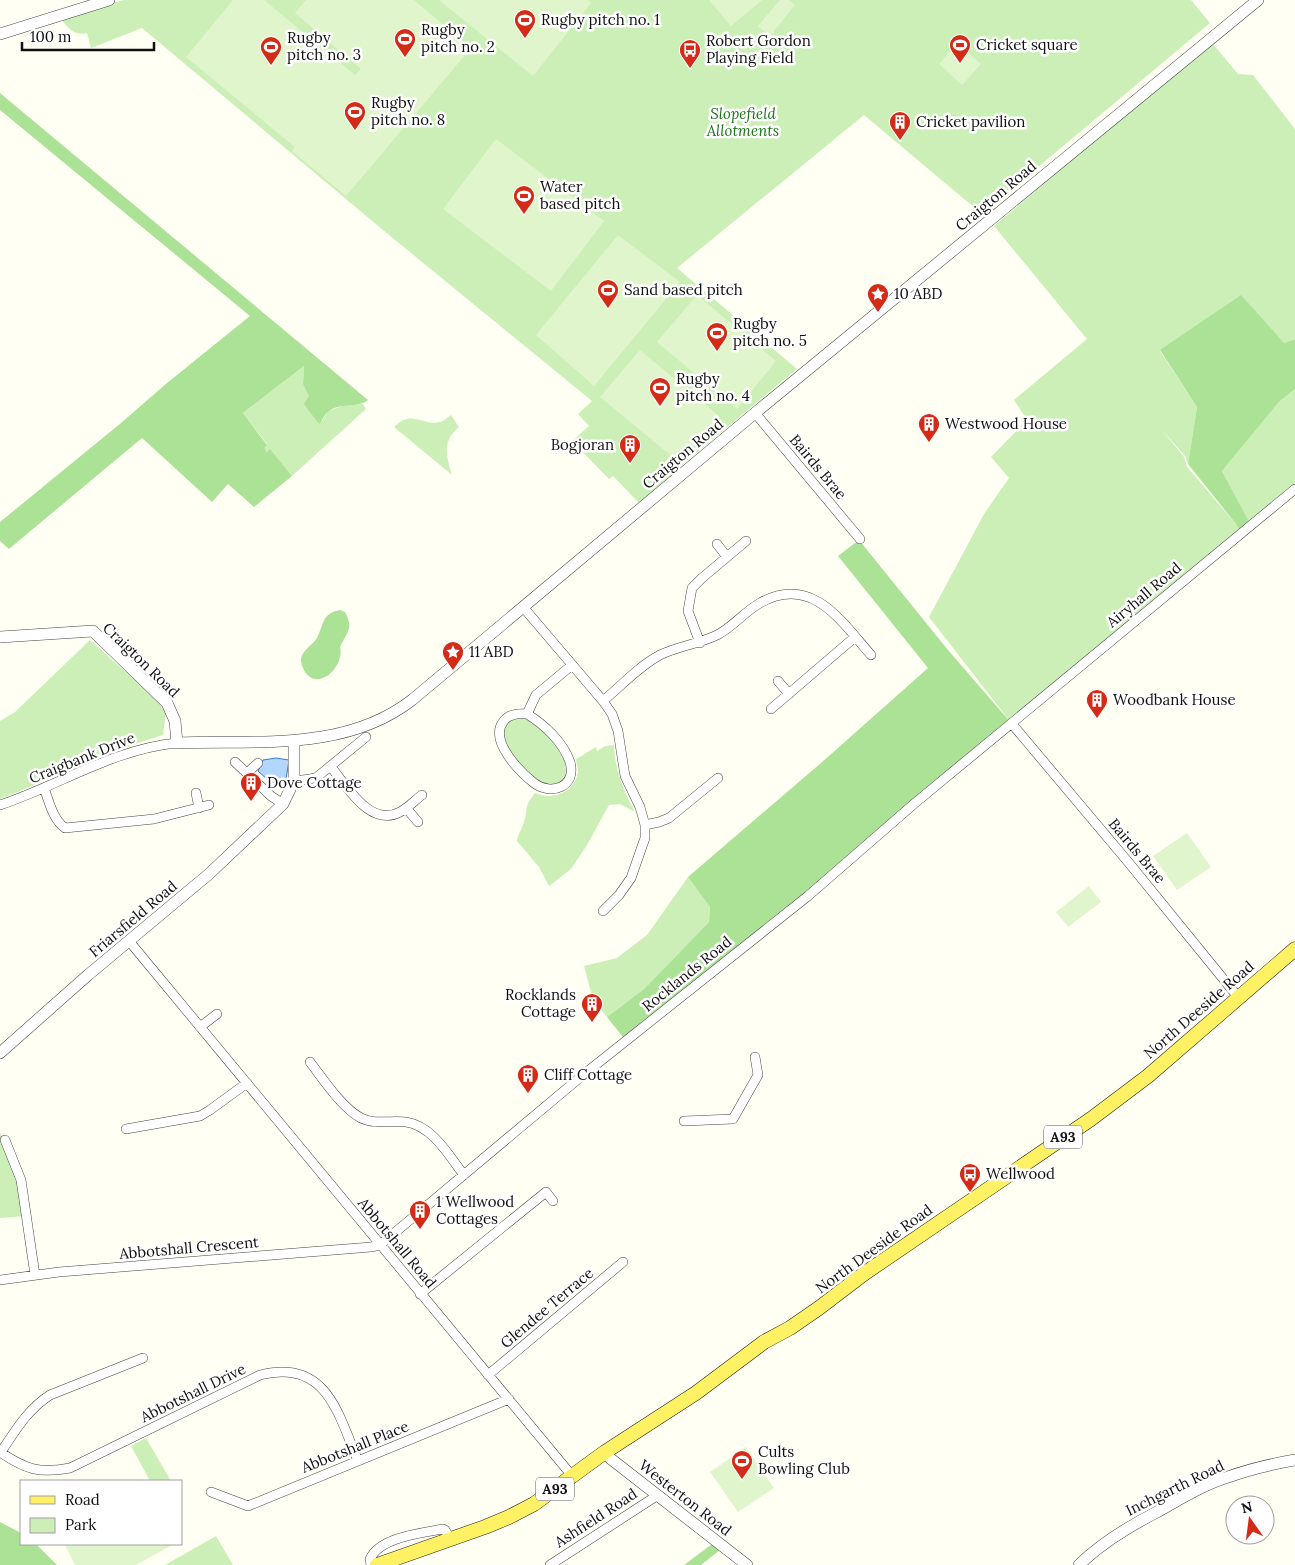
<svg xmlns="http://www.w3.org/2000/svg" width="1295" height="1565" font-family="Lora,serif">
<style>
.green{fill:#ccefb8}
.forest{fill:#ace296}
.pitch{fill:#e0f5cb}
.water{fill:#b3d6fd;stroke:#317edd}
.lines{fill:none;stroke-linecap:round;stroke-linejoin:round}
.minor-casing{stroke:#444;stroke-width:10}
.tertiary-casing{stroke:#444;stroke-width:12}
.primary-casing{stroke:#222;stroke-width:15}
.minor{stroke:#fff;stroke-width:9}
.tertiary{stroke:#fff;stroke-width:11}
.primary{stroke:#fff164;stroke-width:14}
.labels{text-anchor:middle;stroke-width:5;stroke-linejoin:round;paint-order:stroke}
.shield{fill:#fff;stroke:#585858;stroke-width:1}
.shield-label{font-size:14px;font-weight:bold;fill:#111}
.poi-label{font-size:15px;fill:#111;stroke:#fff;text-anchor:start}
.park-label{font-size:15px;font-style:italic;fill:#1c7218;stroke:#fff}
.street-label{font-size:15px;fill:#111;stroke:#fff}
</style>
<rect width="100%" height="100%" fill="#fffff4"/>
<path class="green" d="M 124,0 L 1191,0 L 1210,23 L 982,214 L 864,115 L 677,268 L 797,369 L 676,470 L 681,476 L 643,507 L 613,476 L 609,479 L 572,441 L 589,426 L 578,414 L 592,401 L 383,230 L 142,28 L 91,48 L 87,33 C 74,36 69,29 61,19 L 107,1 L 116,2 Z
M 1213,44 L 1238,74 L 1253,75 L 1295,129 L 1295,339 L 1284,343 L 1160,351 L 1197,407 L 1188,464 L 1185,456 L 1162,430 L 1184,457 L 1187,467 L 1236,524 L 1241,533 L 1012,724 L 929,617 L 984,514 L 1009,478 L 991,457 L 1027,420 L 1014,400 L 1087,339 L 994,226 L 1130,111 Z
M 304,366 L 303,383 L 322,421 L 328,411 L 342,406 L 363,404 L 366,409 L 292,476 L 270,450 L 267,452 L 263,448 L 267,444 L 243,413 Z
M 1295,389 L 1295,488 L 1251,525 L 1222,471 L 1279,402 Z
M 451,415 L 459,427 C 442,441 446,456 452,475 L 394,427 C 412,409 421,426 440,422 C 443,422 448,417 451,415 Z
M 90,640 L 153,696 L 166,712 L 163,735 L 138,743 L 0,799 L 0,721 L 15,712 Z
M 516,718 C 519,718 521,717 524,718 C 541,722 580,766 561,782 C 541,798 496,745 505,727 C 507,722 512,720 516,718 Z
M 614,745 C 615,770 623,790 635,812 L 620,804 L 609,805 L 587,845 L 571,869 L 549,886 L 539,867 L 517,841 C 518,834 522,829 524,822 C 529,807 523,808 535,793 C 552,801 576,792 578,771 C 578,767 576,762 576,759 L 596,747 L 597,751 L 605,746 Z
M 688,877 L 710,907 L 709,922 L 644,989 L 607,1017 L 593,1000 L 584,966 L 617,958 L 647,935 Z
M 0,1133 L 14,1160 L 27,1216 L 0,1218 Z
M 146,1438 L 171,1481 L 150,1481 L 131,1446 Z
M 216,1536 L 233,1565 L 165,1565 Z"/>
<path class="forest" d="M 0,93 L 368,400 C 357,409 341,402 329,411 C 325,413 323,420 319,424 L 304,404 L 309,396 L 303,384 L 304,366 L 243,413 L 267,445 L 264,448 L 267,452 L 270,449 L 292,476 L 254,507 L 228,484 L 212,502 L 142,438 L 9,549 L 0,541 L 0,522 L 121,423 L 167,383 L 250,316 L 0,110 Z
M 1241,295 L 1284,343 L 1295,339 L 1295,389 L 1279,402 L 1222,471 L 1251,525 L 1241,533 L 1236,524 L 1188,464 L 1197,407 L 1160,350 Z
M 859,540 L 948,650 L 1012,724 L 626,1041 L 607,1017 L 644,989 L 709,922 L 710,907 L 688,877 L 821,763 L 928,668 L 838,556 Z
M 340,610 L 345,612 C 354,628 347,632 340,647 C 345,668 316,693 304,670 C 302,667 301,663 301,659 C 302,650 313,645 317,638 C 324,624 322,613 340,610 Z
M 0,1522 L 21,1533 L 21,1544 L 36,1544 L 57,1565 L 0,1565 Z
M 712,1544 L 720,1550 L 701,1565 L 684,1565 Z"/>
<path class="pitch" d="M 233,0 L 264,0 L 355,75 L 361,69 L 295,13 L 306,0 L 414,0 L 471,48 L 346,196 L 292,151 L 295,147 L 186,57 Z
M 439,0 L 588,0 L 591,3 L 533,76 Z
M 709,0 L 762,0 L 731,26 Z
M 780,0 L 789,0 L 795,5 L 770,36 L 758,26 Z
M 957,43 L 981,64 L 962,85 L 939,64 Z
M 496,139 L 604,221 L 551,291 L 443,209 Z
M 618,235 L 680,282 L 594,386 L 536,335 Z
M 697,295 L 776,361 L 737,409 L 657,342 Z
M 640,350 L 719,416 L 680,463 L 600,397 Z
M 1187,833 L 1211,867 L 1177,890 L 1153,856 Z
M 1089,886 L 1101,902 L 1068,927 L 1056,912 Z
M 746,1447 L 774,1488 L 738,1512 L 710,1472 Z
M 66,1544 L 174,1544 L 136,1565 L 75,1565 L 65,1545 Z"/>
<path class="water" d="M 276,758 L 289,760 L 285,786 L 269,781 L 258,771 L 263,760 Z"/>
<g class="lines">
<g class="minor-casing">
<path id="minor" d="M 755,413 L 860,539
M 717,544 L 727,557
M 523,607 L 603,701 L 612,714 L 618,731 L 625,776 L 640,807 L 645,825 L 645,838 L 631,878 L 619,895 L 603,911
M 700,643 L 688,611 L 692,588 L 702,578 L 746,541
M 778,681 L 789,694
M 603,701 C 621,686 639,666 660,655 C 678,646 699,644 717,635 C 733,627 744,612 760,603 C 812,574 841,621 871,655
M 771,709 L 855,637
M 527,714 C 545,725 563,742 570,762 C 577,787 551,796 534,783 C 520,772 489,741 503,722 C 508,714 518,713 527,714 L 536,695 L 572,665
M 1012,724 L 1129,863 L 1238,997
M 235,762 L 271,796 L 283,804
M 331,767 C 347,786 370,828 400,812 C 408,808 415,800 422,795
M 247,773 L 258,763
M 294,781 L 310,779 L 317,777 L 366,737
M 44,788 C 49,801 53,820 65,828 L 154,819 L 209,805
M 196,793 L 199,808
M 0,805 C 60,785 113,749 177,743
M 406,808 L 418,822
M 645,825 L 659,822 L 669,818 L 718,778
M 129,941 L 573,1477
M 200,1027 L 217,1014
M 310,1062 C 323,1079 342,1108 361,1118 C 375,1125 392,1120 406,1122 C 433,1126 449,1156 464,1175
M 684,1121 L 733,1119 L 758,1075 L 755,1057
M 126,1129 L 200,1116 L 210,1110 L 247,1083
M 5,1140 L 21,1180 L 35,1275
M 0,1280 L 59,1272 L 371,1247 L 380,1245 L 583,1075 L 808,896 L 915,803 L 1295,489
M 420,1294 L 546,1192 L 553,1201
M 488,1375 L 623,1262
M 0,1452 C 25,1469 39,1474 70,1468 L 260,1375 C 326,1358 338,1413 358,1461
M 1,1452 C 16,1430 27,1410 50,1395 L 143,1358
M 211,1492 L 248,1506 L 509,1399
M 371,1565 L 370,1559 C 380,1537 422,1533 443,1529 L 445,1530 L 450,1539
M 550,1565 L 658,1495"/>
</g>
<g class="tertiary-casing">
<path id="tertiary" d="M 0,34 L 109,0
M 0,637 L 93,631 L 167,703 L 175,721 L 177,743 C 256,740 345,752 412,700 L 755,413 L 1258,0
M 0,1053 L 88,975 L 209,874 L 283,804 L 294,781 L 294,741
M 605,1452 L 611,1459 L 747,1565
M 1079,1565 C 1101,1543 1128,1527 1155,1513 C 1179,1500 1202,1485 1228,1477 C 1250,1469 1272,1464 1295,1460"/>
</g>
<g class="primary-casing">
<path id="primary" d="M 377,1565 L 485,1527 L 509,1517 L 534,1504 L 605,1452 L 696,1393 L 764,1342 L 790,1328 L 819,1308 L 865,1273 L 1091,1119 L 1148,1076 L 1295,949"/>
</g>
<use href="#minor" class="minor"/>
<use href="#tertiary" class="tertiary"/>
<use href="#primary" class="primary"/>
</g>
<defs>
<g id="stadium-pin" transform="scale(1.125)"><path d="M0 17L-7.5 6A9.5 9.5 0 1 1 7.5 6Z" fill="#d32b17" stroke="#fff"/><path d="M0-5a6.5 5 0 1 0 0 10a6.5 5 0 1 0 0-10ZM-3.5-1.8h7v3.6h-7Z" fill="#fff"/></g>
<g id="bus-pin" transform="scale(1.125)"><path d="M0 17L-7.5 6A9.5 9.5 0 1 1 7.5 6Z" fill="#d32b17" stroke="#fff"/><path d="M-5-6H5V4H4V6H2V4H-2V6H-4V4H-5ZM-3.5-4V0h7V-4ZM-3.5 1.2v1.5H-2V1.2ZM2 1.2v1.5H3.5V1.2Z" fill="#fff"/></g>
<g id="building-pin" transform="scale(1.125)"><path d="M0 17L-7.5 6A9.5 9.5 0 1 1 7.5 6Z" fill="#d32b17" stroke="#fff"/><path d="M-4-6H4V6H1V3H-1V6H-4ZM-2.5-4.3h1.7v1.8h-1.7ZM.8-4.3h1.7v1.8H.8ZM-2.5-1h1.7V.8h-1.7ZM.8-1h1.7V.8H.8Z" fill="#fff"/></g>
<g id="sight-pin" transform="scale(1.125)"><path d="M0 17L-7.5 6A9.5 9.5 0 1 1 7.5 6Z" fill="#d32b17" stroke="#fff"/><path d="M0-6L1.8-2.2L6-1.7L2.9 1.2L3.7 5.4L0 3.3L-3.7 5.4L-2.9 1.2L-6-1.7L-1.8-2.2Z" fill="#fff"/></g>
</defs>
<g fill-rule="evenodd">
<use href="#stadium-pin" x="525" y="20"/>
<use href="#stadium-pin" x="405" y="39"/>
<use href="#stadium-pin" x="960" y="45"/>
<use href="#stadium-pin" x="271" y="47"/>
<use href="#bus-pin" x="690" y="50"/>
<use href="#stadium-pin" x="355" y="112"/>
<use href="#building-pin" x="900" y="122"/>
<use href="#stadium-pin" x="524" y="196"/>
<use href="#stadium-pin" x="608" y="290"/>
<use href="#sight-pin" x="878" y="294"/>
<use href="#stadium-pin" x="717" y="333"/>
<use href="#stadium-pin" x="660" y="388"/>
<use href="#building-pin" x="929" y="424"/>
<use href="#building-pin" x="630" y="445"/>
<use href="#sight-pin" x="453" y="652"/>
<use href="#building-pin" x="1097" y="700"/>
<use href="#building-pin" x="251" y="783"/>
<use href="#building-pin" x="592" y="1004"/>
<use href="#building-pin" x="528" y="1075"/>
<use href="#bus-pin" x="970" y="1174"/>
<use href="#building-pin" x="420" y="1211"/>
<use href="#stadium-pin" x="742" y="1461"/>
</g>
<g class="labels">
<g class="shield">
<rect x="1044" y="1125.5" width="38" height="23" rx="4"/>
<rect x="536" y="1477.5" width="38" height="23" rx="4"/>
</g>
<g class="shield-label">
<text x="1063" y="1142">A93</text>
<text x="555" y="1494">A93</text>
</g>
<g class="poi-label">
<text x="541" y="25">Rugby pitch no. 1</text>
<text x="421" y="35">Rugby<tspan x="421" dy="17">pitch no. 2</tspan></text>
<text x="287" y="43">Rugby<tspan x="287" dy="17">pitch no. 3</tspan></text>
<text x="706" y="46">Robert Gordon<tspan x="706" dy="17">Playing Field</tspan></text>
<text x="976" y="50">Cricket square</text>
<text x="371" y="108">Rugby<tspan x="371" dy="17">pitch no. 8</tspan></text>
<text x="916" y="127">Cricket pavilion</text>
<text x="540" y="192">Water<tspan x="540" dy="17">based pitch</tspan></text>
<text x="624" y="295">Sand based pitch</text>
<text x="894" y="299">10 ABD</text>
<text x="733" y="329">Rugby<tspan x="733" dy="17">pitch no. 5</tspan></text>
<text x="676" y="384">Rugby<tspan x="676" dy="17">pitch no. 4</tspan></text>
<text x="945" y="429">Westwood House</text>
<text x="614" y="450" text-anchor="end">Bogjoran</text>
<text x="469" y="657">11 ABD</text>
<text x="1113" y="705">Woodbank House</text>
<text x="267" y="788">Dove Cottage</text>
<text x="576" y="1000" text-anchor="end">Rocklands<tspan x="576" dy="17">Cottage</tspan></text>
<text x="544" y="1080">Cliff Cottage</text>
<text x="986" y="1179">Wellwood</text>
<text x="436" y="1207">1 Wellwood<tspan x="436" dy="17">Cottages</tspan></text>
<text x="758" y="1457">Cults<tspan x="758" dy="17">Bowling Club</tspan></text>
</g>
<g class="park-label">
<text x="743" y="119">Slopefield<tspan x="743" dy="17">Allotments</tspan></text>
</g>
<g class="street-label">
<text transform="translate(996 196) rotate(-40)" y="5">Craigton Road</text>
<text transform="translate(683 454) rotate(-40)" y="5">Craigton Road</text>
<text transform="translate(818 467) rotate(50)" y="5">Bairds Brae</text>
<text transform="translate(1144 595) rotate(-40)" y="5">Airyhall Road</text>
<text transform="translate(141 660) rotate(44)" y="5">Craigton Road</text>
<text transform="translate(82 758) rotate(-22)" y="5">Craigbank Drive</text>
<text transform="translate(1137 851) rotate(50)" y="5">Bairds Brae</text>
<text transform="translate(133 919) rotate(-40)" y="5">Friarsfield Road</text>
<text transform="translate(687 974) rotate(-39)" y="5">Rocklands Road</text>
<text transform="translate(1199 1010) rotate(-41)" y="5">North Deeside Road</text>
<text transform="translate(397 1243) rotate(50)" y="5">Abbotshall Road</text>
<text transform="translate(189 1248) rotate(-5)" y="5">Abbotshall Crescent</text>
<text transform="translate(874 1249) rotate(-36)" y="5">North Deeside Road</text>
<text transform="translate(547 1308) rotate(-40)" y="5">Glendee Terrace</text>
<text transform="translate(193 1393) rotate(-26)" y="5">Abbotshall Drive</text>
<text transform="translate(355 1447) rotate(-22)" y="5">Abbotshall Place</text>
<text transform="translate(1175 1488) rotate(-26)" y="5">Inchgarth Road</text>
<text transform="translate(685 1498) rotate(38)" y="5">Westerton Road</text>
<text transform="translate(596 1518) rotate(-33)" y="5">Ashfield Road</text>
</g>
</g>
<rect x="20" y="1480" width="162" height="65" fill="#ffffff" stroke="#a0a0a0"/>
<rect x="30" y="1496" width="25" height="8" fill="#fff164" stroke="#a0a0a0"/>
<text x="65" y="1505" font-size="15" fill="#111111">Road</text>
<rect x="30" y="1518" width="25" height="15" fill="#ccefb8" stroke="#a0a0a0"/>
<text x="65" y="1530" font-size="15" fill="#111111">Park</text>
<g transform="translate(1250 1520) rotate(346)"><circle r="24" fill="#ffffff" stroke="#a0a0a0"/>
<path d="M0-4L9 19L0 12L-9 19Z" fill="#d32b17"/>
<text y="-8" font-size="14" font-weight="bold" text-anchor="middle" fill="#111111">N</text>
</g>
<path d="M22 42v8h132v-8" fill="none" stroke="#111111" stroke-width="2.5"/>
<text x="30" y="42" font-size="15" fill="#111111" stroke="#ffffff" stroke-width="4" paint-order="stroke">100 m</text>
</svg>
